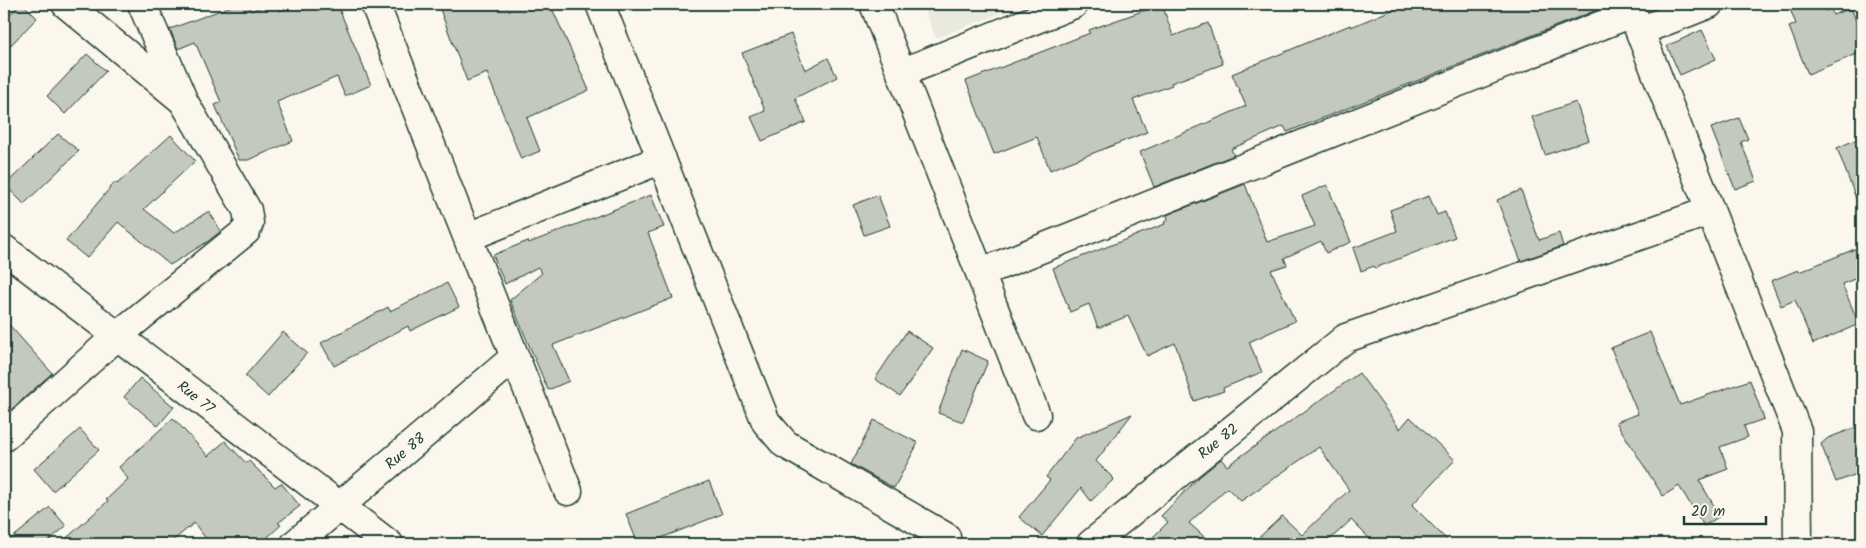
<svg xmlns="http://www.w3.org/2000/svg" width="1866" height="548" font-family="Kalam,sans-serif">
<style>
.built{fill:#eae9de}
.building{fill:#c4c9be;stroke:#1f3d34}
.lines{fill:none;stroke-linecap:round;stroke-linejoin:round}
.minor-casing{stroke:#1f3d34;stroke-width:31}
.minor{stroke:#fbf7ec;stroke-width:28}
.labels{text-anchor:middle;stroke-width:4;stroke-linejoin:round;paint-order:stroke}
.street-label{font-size:15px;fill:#1f3d34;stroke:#fbf7ec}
</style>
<rect width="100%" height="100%" fill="#fbf7ec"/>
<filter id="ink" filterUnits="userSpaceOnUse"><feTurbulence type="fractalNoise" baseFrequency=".02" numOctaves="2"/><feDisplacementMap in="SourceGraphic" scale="10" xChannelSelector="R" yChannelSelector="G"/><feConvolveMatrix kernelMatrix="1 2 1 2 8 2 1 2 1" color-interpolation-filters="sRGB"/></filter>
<g filter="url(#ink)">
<path class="built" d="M 922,4 L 1025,4 L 936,38 Z"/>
<path class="building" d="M 20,4 L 23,4 L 37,18 L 4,52 L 4,21 Z
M 237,4 L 248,4 L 251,11 L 268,4 L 277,4 L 280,11 L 297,4 L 337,4 L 371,85 L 345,96 L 337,77 L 277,102 L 293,141 L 248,160 L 239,160 L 215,105 L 221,102 L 195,42 L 178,49 L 170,29 Z
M 438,4 L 550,4 L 589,90 L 527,118 L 540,151 L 521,159 L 487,73 L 467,81 Z
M 1162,4 L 1173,36 L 1208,23 L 1223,64 L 1171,83 L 1172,85 L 1133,100 L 1147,132 L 1050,170 L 1037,137 L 994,154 L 966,81 L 1090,33 L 1089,30 Z
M 1406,4 L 1612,4 L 1287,132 L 1284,126 L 1231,149 L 1234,155 L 1154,187 L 1140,152 L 1246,106 L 1232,74 L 1350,25 L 1351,27 Z
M 1802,4 L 1823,4 L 1826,11 L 1831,9 L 1833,15 L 1851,8 L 1862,36 L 1862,52 L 1808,74 L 1789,27 L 1796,24 L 1790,9 Z
M 1702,30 L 1716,59 L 1680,75 L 1667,46 Z
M 791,34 L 805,70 L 828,58 L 837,77 L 795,98 L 806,122 L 762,141 L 751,117 L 765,111 L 742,53 Z
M 87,54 L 106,71 L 65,114 L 47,96 Z
M 1576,102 L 1589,140 L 1545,155 L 1532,117 Z
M 1739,118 L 1748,139 L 1741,142 L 1756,181 L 1735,189 L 1711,128 Z
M 58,134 L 79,151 L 24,204 L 5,185 Z
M 171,135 L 195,161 L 144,209 L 174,233 L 209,211 L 221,231 L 207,242 L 170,265 L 118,222 L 87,258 L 66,241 L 115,182 L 117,184 Z
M 1862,137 L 1862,209 L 1860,209 L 1837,148 Z
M 1245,184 L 1267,242 L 1315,226 L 1302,196 L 1327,185 L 1351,242 L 1326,253 L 1321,241 L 1284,258 L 1287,265 L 1271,270 L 1295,321 L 1249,342 L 1262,372 L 1223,388 L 1224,391 L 1194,401 L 1175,343 L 1147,356 L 1128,316 L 1098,328 L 1089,304 L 1070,312 L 1053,268 L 1165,224 L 1164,222 L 1168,220 L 1167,215 Z
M 1521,190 L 1539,240 L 1559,233 L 1563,246 L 1521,261 L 1497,200 Z
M 651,195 L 664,227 L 648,233 L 673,298 L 553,345 L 569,381 L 548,390 L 510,300 L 542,273 L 538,267 L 505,284 L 493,255 L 528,241 L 529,243 Z
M 878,195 L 890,226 L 864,235 L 853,205 Z
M 1429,196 L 1437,215 L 1445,212 L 1455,237 L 1375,268 L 1374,266 L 1361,271 L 1353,248 L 1397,231 L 1390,210 Z
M 1862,246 L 1862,276 L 1842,284 L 1859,324 L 1813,344 L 1795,300 L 1781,306 L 1771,281 L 1798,270 L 1799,272 Z
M 447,283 L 459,307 L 410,331 L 408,326 L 334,366 L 321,343 L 388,307 L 390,311 Z
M 4,319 L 52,373 L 4,416 Z
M 907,331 L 933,348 L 900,396 L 875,379 Z
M 283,332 L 307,353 L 268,397 L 245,376 Z
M 1650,332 L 1680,405 L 1750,380 L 1764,419 L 1744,426 L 1748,437 L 1720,447 L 1728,469 L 1699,480 L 1720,516 L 1704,526 L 1679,486 L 1663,496 L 1616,422 L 1638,414 L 1611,348 Z
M 962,349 L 988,361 L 963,422 L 938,413 Z
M 1359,373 L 1400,429 L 1410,417 L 1455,460 L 1412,505 L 1451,544 L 1375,544 L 1351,520 L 1325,544 L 1252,544 L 1282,516 L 1302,535 L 1349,490 L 1319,447 L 1241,501 L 1227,488 L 1189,523 L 1212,544 L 1146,544 L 1168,522 L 1161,516 L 1198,478 L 1221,459 L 1227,466 Z
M 140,378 L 174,407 L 158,426 L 124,397 Z
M 1132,414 L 1096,461 L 1114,479 L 1091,501 L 1081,488 L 1042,536 L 1019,517 L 1050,480 L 1046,477 L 1076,438 Z
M 173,418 L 208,456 L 225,441 L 246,463 L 249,461 L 275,487 L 281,483 L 300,506 L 278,523 L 281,525 L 260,544 L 210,544 L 194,523 L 169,544 L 60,544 L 108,501 L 106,500 L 128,479 L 119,467 Z
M 874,420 L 918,443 L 894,488 L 851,464 Z
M 1862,425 L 1862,472 L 1836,482 L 1821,444 L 1828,438 Z
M 80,429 L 99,450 L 53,491 L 34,469 Z
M 709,481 L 722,514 L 646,544 L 638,544 L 626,514 Z
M 50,507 L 66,526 L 45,544 L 5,544 Z"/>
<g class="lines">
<g class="minor-casing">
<path id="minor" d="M 66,4 L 181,99
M 375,4 L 568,491
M 600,4 L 766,422 L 785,444 L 946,537
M 874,4 L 1036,415
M 1629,4 L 1797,431 L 1798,544
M 1640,31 L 1709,4
M 901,73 L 1074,4
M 468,237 L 662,159
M 4,249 L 389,544
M 980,273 L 1632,13
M 4,437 L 117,336 L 246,231 L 249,223 L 247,210 L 184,102 L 142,4
M 295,544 L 515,357
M 1091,544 L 1346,338 L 1710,211"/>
</g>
<use href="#minor" class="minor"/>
</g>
</g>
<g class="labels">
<g class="street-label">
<text transform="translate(196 397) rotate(38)" y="5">Rue 77</text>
<text transform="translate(1218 441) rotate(-39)" y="5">Rue 82</text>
<text transform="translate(405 451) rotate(-40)" y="5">Rue 88</text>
</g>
</g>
<rect width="1866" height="548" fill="none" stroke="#fbf7ec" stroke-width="20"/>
<rect x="10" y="10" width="1846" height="528" fill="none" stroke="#1f3d34" stroke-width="2" filter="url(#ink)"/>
<path d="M1684 516v8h82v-8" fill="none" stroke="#1f3d34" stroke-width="2.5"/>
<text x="1691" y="516" font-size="15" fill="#1f3d34" stroke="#fbf7ec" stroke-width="4" paint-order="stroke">20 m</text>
</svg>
